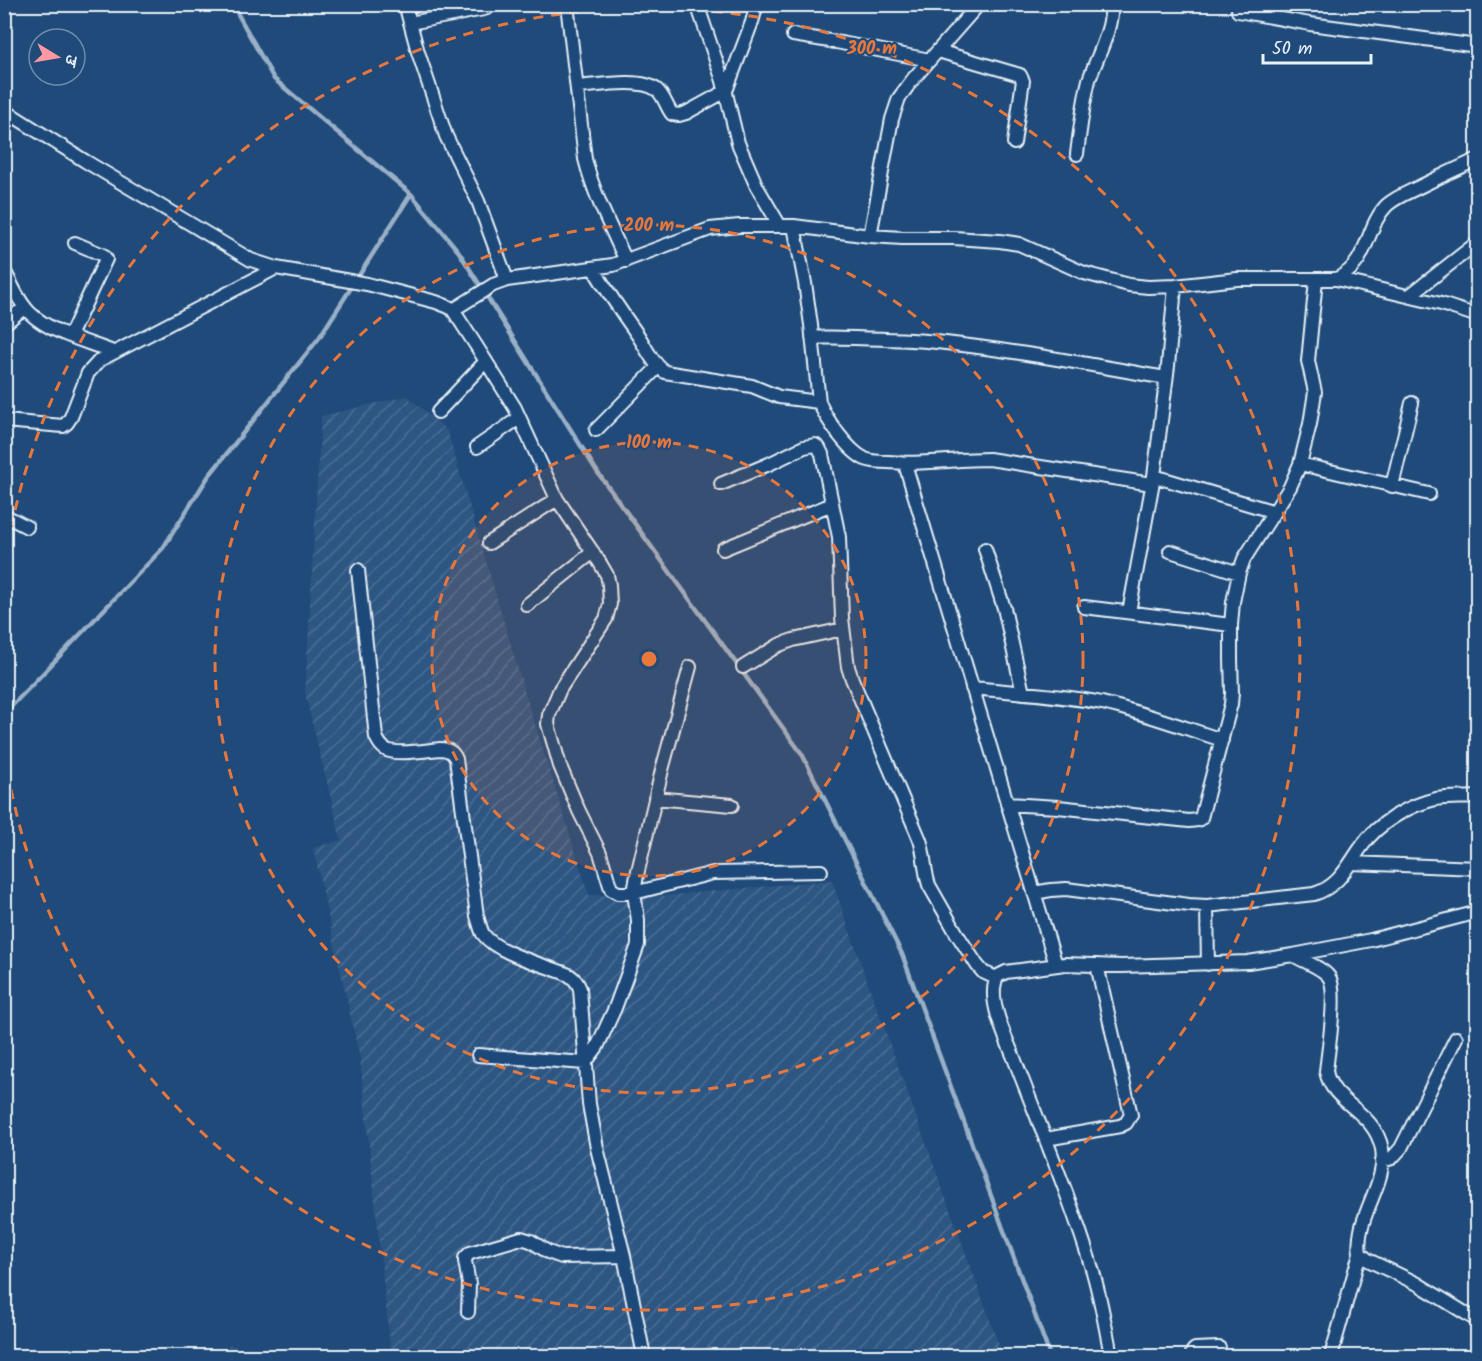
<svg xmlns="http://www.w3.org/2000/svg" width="1482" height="1361" font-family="Kalam,'Playpen Sans Deva',sans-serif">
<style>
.industrial{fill:url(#industrial-furrows)}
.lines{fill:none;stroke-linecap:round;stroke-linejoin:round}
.stream{stroke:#9ab0c7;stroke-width:4.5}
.street-casing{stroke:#e8f1f8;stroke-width:16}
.street{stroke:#1f4a7a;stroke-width:12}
.ring{fill:none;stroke:#e8773b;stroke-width:3;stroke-dasharray:10 8}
.centre{fill:#e8773b;stroke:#1f4a7a;stroke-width:3}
.ring-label{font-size:18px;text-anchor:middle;font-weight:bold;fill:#e8773b;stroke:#1f4a7a;stroke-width:4.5;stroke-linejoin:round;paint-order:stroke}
</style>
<defs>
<pattern id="industrial-furrows" width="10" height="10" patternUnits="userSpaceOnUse" patternTransform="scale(1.5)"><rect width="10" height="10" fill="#2e5683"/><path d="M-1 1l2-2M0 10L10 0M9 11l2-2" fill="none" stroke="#4c6f95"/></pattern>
</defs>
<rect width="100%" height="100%" fill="#1f4a7a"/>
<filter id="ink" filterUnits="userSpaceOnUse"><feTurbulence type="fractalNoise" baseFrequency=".0167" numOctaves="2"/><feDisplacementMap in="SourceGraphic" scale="12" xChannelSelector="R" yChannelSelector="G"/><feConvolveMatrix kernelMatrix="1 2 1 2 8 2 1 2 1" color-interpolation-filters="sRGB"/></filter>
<g filter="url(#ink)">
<path class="industrial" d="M 407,396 L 447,430 L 526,696 L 589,895 L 661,896 L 832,880 L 865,975 L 1003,1356 L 391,1356 L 360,1059 L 313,848 L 341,840 L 305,693 L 321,416 Z
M 229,1345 L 289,1356 L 226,1356 Z"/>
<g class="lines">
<path class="stream" d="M 235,4 L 235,9 L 274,79 L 411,194 L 459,252 L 598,473 L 802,754 L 902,954 L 1050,1356
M 4,714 L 163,548 L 208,477 L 319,338 L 411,194"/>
<g class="street-casing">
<path id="street" d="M 405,4 L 418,52 L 446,136 L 478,201 L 507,280
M 567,4 L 585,159 C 594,195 611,228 626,261
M 697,4 L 723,81 L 738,143 L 757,187 L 780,226
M 1238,11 L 1310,24 L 1478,46
M 410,23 L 484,9 L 487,8 L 489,4
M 793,35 L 836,42 L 930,60
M 938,51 L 1020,75 L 1023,81 L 1022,87 L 1014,143
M 577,87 C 596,86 641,77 657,90 C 664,96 666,106 672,114 L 679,115 L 686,113 L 726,91 L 752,22 L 757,4
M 4,110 L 85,161 L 251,260 L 276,268 L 367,284 L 436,302 L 449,307 L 453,310 L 477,347 L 515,408 L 557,499 L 600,563 L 607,575 L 609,585 L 610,604 L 606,619 L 560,689 L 549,715 L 548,724 L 560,766 L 579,811 L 600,853 L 611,889 L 618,893 L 634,893 L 713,873 L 821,871
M 1077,154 C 1080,130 1083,104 1089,80 C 1096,59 1114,26 1111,4
M 794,226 L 805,283 L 811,325 L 819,402 C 826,419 848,451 865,459 C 872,462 880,462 888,462 C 921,465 955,459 989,459 L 1152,484
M 870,236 L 892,119 L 899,98 L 913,79 L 979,4
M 593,268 C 607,291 622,313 637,334 C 646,347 652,363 665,372 L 752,386 L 779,397 L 819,402
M 4,270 C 12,285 19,303 31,314 C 51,333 88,342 113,352
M 1336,279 L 1441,304 L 1478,316
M 1409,296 L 1473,246
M 453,310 L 493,285 L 507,280 L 613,265 L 710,229 L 739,226 L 794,226 L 870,236 L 902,238 L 954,238 L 1000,241 L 1019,244 L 1084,273 L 1129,285 L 1148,287 L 1175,286 L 1237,279 L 1336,279 C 1369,265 1365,227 1387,205 C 1396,197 1409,192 1419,187 C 1439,177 1458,168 1478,159
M 4,324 L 25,307
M 70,336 L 106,259 L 103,255 L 75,243
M 812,337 C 850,338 889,338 927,341 C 1007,349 1087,364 1166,378
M 438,412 L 486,361
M 4,421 L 63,426 L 67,423 L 71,417 L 88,373 L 100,360 L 276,268
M 596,430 L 658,367
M 477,447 L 519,418
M 905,464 L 1056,965
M 1300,464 L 1429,494
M 1154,476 L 1275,512
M 721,484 L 769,464 L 804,447 L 815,445 L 819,448 L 822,454 L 839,537 L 842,618 L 848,667 L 852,679 L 920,840 C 925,855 924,870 929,885 L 957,934 L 977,965 L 983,972 L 996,978
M 1392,486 L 1412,403
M 4,515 L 27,527
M 489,543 L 557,499
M 723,549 L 832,504
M 985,549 L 1004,608 L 1023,693
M 1170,551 L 1239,573
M 358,570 L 376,737 C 378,741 380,746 385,749 C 395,756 427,750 440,749 C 448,749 453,752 456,759 L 477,916 C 479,922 480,928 483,934 C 497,954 546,965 569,975 C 575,979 578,983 580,989 L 589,1104 L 597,1148 L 624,1256 L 644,1356
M 527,605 L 593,552
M 1084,607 L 1231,625
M 1129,612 L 1154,476 L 1168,366 L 1175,286
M 743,667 L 779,645 L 793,640 L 843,629
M 972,688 C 1015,692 1059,695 1102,703 C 1142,712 1182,727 1222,740
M 655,798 L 732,805
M 1007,804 L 1058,807 L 1189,821 L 1198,820 L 1201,818 L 1231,704 L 1232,693 L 1231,659 L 1231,625 L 1233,602 L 1239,573 L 1244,559 L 1290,487 L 1300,464 L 1310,424 L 1315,392 L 1308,361 L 1316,280
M 1351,863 L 1478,868
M 1034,893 L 1051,890 L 1066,889 L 1189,905 L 1207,906 L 1314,894 C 1340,886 1348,865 1362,846 C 1378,823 1409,805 1436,799 C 1449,797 1464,798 1478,797
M 1207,906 L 1208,964
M 1293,955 C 1303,961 1323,968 1329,977 C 1338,990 1328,1053 1326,1071 C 1332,1105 1374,1109 1382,1149 C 1388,1184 1354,1218 1360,1253 L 1368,1260 L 1418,1284 L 1478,1321
M 478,1055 L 585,1063 L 597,1047 L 615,1008 L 638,945 L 638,920 L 634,893 L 637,875 L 662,770 L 690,667
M 1046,1139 L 1120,1126 L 1126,1123 L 1131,1115 L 1097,965
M 1382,1161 L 1392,1158 L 1401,1148 L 1456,1038
M 468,1312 L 469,1284 L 465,1261 L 465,1258 L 470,1253 L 521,1238 L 531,1241 L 548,1252 L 562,1257 L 624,1256
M 1111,1356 C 1106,1328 1101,1300 1093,1272 C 1071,1199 1041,1129 1014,1058 C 1006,1038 985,996 998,976 L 1006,972 L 1065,964 L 1122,966 L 1248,962 L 1293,955 L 1371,940 L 1478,912
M 1191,1356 L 1193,1351 L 1195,1349 L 1219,1348
M 1331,1356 L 1360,1253"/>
</g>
<use href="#street" class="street"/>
</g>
</g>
<circle cx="649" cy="659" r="217" fill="#e8773b" fill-opacity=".12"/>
<g class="ring">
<circle cx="649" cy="659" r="217"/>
<circle cx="649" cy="659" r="434"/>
<path d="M5 563A651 651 0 1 1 5 755"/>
</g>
<circle cx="649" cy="659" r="9" class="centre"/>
<g class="ring-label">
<text x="872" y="54">300 m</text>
<text x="649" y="231">200 m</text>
<text x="649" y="448">100 m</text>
</g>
<rect width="1482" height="1361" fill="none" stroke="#1f4a7a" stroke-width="24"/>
<rect x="12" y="12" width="1458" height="1337" fill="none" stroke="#e8f1f8" stroke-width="2" filter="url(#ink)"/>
<g transform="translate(57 57) rotate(101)"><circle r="28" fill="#1f4a7a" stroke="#6f8dac" stroke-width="1.5"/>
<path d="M0-4.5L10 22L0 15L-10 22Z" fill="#ff9aa2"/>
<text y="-9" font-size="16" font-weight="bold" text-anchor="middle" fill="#e8f1f8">उ</text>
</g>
<path d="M1263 54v9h108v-9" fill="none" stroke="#e8f1f8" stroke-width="3"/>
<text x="1272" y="54" font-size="18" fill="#e8f1f8" stroke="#1f4a7a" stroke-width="4.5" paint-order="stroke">50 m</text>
</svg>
